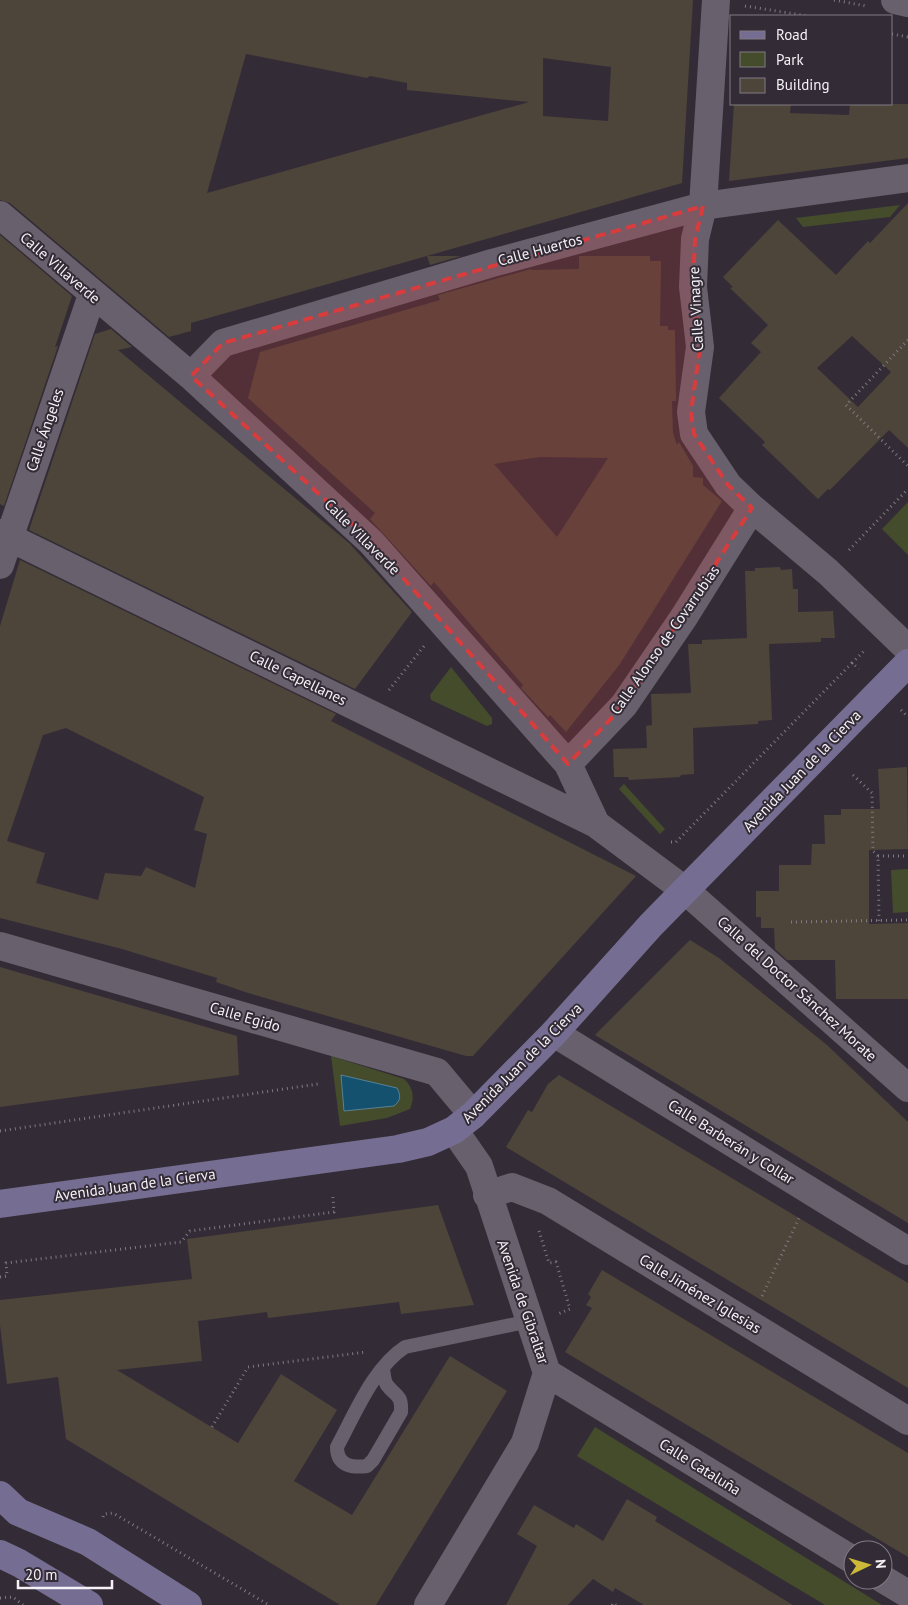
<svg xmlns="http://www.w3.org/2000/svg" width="908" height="1605" font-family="'PT Sans',sans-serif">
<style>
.green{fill:#444c2c}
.water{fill:#14516e;stroke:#588197}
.building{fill:#4d443a;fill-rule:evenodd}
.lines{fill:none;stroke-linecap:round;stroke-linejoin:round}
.path{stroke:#7f7a82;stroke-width:3;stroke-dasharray:1 4;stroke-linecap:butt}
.lane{stroke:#68606c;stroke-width:14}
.street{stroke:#68606c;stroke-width:28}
.secondary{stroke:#766e92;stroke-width:28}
.marked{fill:#d93c3d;fill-opacity:0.2;stroke:#d93c3d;stroke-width:4;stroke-dasharray:10 6;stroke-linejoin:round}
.labels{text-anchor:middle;stroke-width:4;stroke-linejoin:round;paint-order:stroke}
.street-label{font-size:15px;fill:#f5f1f7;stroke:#332c36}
</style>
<rect width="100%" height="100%" fill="#332c36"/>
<path class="green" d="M 900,205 L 890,217 L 803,227 L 796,218 Z
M 908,502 L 908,555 L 882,529 Z
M 451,667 L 492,718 L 492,724 L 487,726 L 431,700 L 430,695 Z
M 624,784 L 665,829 L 660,834 L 619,789 Z
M 908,869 L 908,912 L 893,913 L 891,870 Z
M 331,1056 L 404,1079 C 413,1087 415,1098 410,1109 L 387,1118 L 340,1126 Z
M 595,1427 L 882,1605 L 825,1605 L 577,1456 Z"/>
<path class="water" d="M 341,1075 L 397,1088 C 401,1096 401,1100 394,1106 L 344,1111 Z"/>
<path class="building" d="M 0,0 L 693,0 L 682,183 L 427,256 L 461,256 L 430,265 L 427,256 L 191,323 L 191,331 L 169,337 L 10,203 L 0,200 ZM 246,54 L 367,78 L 370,76 L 407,83 L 407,90 L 529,102 L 207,193 ZM 543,58 L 611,67 L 608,121 L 543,116 Z
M 734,104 L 791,104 L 790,113 L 849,115 L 850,104 L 908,104 L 908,158 L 729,181 Z
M 908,203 L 908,448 L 889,430 L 830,490 L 828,489 L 818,499 L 762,445 L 765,442 L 719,398 L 761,352 L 751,343 L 768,325 L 730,288 L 733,287 L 723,277 L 778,220 L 836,275 L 868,241 L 870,243 ZM 852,336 L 891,372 L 858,407 L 817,368 Z
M 0,235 L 72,296 L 55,347 L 58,346 L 4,506 L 0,504 Z
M 579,256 L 650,256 L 650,261 L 661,261 L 660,326 L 668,326 L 668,330 L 675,330 L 676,401 L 672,401 L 673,433 L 677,445 L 679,442 L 693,466 L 693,477 L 703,478 L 703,485 L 722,501 L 620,664 L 566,732 L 550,715 L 548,717 L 521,688 L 523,685 L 434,582 L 431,586 L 370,519 L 375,513 L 248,398 L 260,352 L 440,300 L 438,295 L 531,269 L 531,270 L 579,269 ZM 540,457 L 608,458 L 557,537 L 494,464 Z
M 111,329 L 132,347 L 118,350 L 349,543 L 412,612 L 355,689 L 29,530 L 95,334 Z
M 20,560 L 336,714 L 331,721 L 636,876 L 473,1056 L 466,1056 L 248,993 L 216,982 L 217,978 L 122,949 L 0,918 L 0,626 ZM 66,728 L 204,797 L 194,830 L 207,834 L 195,888 L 146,867 L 141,876 L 105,873 L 98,900 L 36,883 L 45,853 L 7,841 L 43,735 Z
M 780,567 L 781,570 L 792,569 L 793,589 L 798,589 L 798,612 L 833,611 L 835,638 L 821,638 L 821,642 L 769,644 L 772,720 L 758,721 L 758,724 L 693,728 L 694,774 L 681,775 L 680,777 L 629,780 L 628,777 L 614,777 L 613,749 L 647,748 L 646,726 L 652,725 L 651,694 L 691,693 L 688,644 L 702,644 L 702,640 L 747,638 L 745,571 L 755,571 L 755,568 Z
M 907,767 L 908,849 L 869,850 L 869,924 L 908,923 L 908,999 L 836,999 L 835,960 L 787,960 L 775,949 L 774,928 L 761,928 L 761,917 L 756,917 L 756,891 L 779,891 L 779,865 L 811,865 L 812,844 L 825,844 L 824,815 L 841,815 L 841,809 L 880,809 L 878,769 Z
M 690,940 L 719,958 L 827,1045 L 908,1122 L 908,1223 L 595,1035 Z
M 0,967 L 237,1036 L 239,1075 L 0,1107 Z
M 559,1075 L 908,1283 L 908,1388 L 506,1147 L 528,1110 L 532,1112 L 548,1084 Z
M 438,1205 L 474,1305 L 401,1314 L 399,1302 L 268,1318 L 267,1312 L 198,1321 L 202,1361 L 117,1370 L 238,1443 L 281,1374 L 337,1410 L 294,1481 L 352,1515 L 450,1356 L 507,1391 L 376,1605 L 340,1605 L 66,1439 L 58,1377 L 7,1384 L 0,1325 L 0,1300 L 192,1279 L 187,1239 Z
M 602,1270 L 908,1453 L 908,1557 L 565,1352 L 592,1308 L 586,1305 L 591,1297 L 588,1294 Z
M 627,1499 L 657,1517 L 655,1521 L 793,1605 L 644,1605 L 615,1588 L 613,1592 L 593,1579 L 568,1605 L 506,1605 L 537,1546 L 517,1534 L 534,1505 L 574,1528 L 576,1524 L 603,1541 Z"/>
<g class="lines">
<path class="path" d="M 834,0 L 866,6
M 745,6 L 808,16
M 892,34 L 908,37
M 908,340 L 846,405 L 908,466
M 849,550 L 908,489
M 852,663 L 866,649
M 389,690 L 424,646
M 901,710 L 908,717
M 853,775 L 872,793 L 873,851 L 878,856 L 879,921
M 671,842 L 676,842 L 852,663 L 859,669
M 878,856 L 908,856
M 791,922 L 908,920
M 0,1131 L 318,1084
M 539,1231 L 549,1263 L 556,1262 L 570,1309 L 558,1314
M 0,1277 L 7,1276 L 6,1263 L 181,1242 L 190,1231 L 334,1212 L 333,1197
M 762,1296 L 799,1218
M 212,1427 L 248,1367 L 366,1352
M 103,1517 L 104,1514 L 113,1513 L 269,1605
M 0,1598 L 13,1597 L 23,1605
M 612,1605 L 613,1603 L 616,1605"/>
<path class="lane" d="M 383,1369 C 384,1374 384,1381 387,1385 C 396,1397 402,1394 401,1412 L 373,1460 L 367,1466 C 352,1468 337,1466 337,1447 C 355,1414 373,1368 405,1347 L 530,1321"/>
<path class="street" d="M 716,0 L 703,206 L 695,239 L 693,287 L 700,347 L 691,412 L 694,434 L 728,485 L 752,508 L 828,572 L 908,649
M 895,0 L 908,3
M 0,215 L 191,376 L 371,542 L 568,764 L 596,824 L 686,891 L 908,1088
M 191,376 L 223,343 L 492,263 L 703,206 L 908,178
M 0,533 L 596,824
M 0,565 L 92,295
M 568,764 L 624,705 L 684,617 L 752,508
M 0,946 L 437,1072 L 473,1115
M 554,1033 L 908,1251
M 487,1195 L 512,1187 L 548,1201 L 908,1421
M 547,1373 L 853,1560
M 883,1579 L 908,1594
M 428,1605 L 525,1443 L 547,1373 L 479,1166 L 454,1130"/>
<path class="secondary" d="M 0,1204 L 398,1149 L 428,1142 L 454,1130 L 473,1115 L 554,1033 L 651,925 L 908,663
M 0,1495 L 18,1512 L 88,1542 L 188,1605
M 0,1554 L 19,1563 L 89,1605"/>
</g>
<path class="marked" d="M 703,206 L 695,239 L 693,287 L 700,347 L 691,412 L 694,434 L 728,485 L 752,508 L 624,705 L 568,764 L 371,542 L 191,376 L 223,343 Z"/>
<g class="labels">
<g class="street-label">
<text transform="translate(540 250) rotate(-15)" y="5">Calle Huertos</text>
<text transform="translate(60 268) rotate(41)" y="5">Calle Villaverde</text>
<text transform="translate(696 309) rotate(-93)" y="5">Calle Vinagre</text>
<text transform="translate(45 430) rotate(-71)" y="5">Calle Ángeles</text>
<text transform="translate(362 537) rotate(45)" y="5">Calle Villaverde</text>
<text transform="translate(665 640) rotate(-55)" y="5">Calle Alonso de Covarrubias</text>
<text transform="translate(298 678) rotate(26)" y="5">Calle Capellanes</text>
<text transform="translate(802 771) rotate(-46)" y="5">Avenida Juan de la Cierva</text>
<text transform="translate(797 989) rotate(42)" y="5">Calle del Doctor Sánchez Morate</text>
<text transform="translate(245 1017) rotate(16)" y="5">Calle Egido</text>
<text transform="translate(522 1063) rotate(-45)" y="5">Avenida Juan de la Cierva</text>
<text transform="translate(731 1142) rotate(32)" y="5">Calle Barberán y Collar</text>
<text transform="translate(135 1185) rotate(-8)" y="5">Avenida Juan de la Cierva</text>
<text transform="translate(700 1294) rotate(31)" y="5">Calle Jiménez Iglesias</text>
<text transform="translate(523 1302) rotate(71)" y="5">Avenida de Gibraltar</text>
<text transform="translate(700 1467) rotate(32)" y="5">Calle Cataluña</text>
</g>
</g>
<rect x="730" y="15" width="162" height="90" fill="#332c36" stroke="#817b83"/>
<rect x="740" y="31" width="25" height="8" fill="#766e92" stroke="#817b83"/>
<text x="776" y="40" font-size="15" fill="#f5f1f7">Road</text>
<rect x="740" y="52" width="25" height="15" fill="#444c2c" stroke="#817b83"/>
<text x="776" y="65" font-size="15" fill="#f5f1f7">Park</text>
<rect x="740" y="78" width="25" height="15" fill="#4d443a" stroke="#817b83"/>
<text x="776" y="90" font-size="15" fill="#f5f1f7">Building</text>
<g transform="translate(868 1565) rotate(85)"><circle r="24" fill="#332c36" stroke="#817b83"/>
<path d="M0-4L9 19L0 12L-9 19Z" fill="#cdb938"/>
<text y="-8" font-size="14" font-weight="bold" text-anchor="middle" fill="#f5f1f7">N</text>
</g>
<path d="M18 1580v8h94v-8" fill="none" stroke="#f5f1f7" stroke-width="2.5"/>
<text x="25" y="1580" font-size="15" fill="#f5f1f7" stroke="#332c36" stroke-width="4" paint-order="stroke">20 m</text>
</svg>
